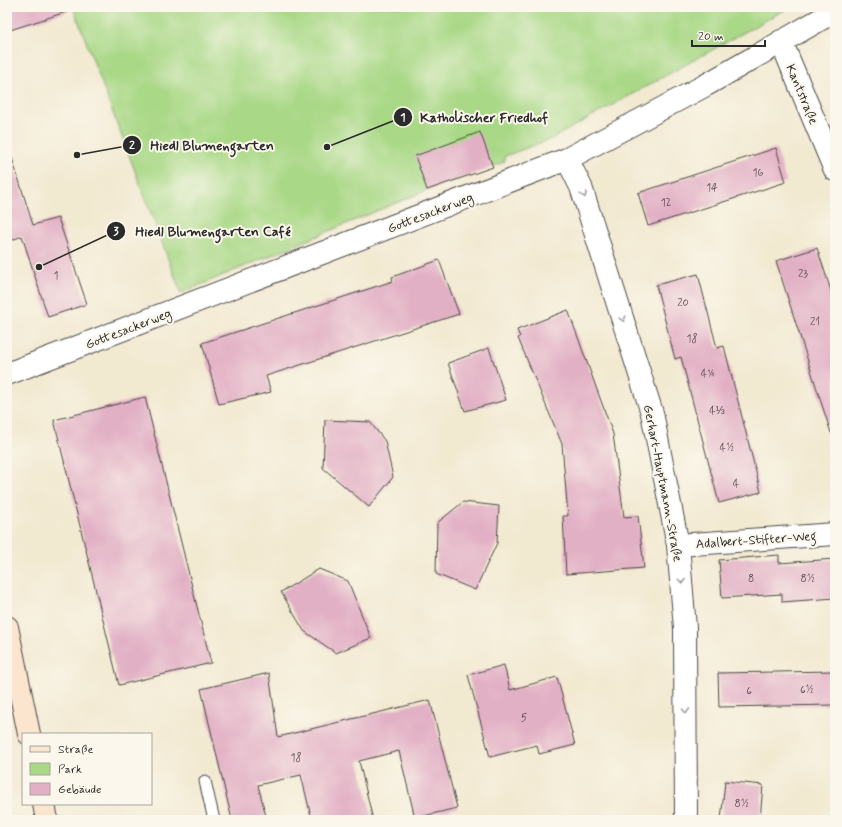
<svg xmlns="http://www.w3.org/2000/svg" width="842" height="827" font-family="Mynerve,sans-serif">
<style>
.green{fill:#a9d886;stroke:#6a8258}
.building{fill:#e2b0c5}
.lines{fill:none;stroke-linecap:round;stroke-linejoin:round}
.lane-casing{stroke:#494844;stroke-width:13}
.street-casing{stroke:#494844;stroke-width:24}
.secondary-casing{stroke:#494844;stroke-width:24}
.lane{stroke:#fff;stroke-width:11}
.street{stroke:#fff;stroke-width:22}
.secondary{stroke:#fbe5cf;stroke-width:22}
.oneway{stroke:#a0a0a0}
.labels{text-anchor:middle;stroke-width:4;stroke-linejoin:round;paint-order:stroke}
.number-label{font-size:11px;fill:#594c52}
.street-label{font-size:13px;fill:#2b2b2b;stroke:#fbf7ec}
.leader{fill:none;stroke:#2b2b2b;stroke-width:1.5}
.callout-dot{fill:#2b2b2b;stroke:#fbf7ec;stroke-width:1.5}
.mark-label{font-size:12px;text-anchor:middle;font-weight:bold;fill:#fff}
.callout-label{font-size:14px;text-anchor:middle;font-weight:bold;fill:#2b2b2b;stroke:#fbf7ec;stroke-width:4;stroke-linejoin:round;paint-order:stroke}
</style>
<rect width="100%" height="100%" fill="#fbf7ec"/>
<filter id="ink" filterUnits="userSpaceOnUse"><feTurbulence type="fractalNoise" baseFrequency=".025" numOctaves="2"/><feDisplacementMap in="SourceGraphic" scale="8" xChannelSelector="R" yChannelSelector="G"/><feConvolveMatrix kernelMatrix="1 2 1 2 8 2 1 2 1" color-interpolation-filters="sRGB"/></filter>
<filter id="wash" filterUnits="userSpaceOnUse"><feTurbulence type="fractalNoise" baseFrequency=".012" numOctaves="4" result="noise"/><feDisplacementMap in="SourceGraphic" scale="16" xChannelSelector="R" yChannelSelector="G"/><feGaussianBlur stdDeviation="0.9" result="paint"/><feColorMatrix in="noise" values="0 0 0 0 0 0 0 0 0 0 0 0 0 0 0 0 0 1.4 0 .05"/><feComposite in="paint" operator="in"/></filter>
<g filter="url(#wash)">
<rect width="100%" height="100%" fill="#f2e9d1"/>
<path class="green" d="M 73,7 L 790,7 L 551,139 L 505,156 L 504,162 L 427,190 L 181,293 Z"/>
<g id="blocks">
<path class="building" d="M 7,7 L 68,7 L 69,11 L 7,31 Z
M 480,132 L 493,167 L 427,190 L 415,156 Z
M 776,148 L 786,182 L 648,226 L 638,193 Z
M 11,155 L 33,225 L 58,218 L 87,304 L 48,317 L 22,236 L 12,240 L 7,228 L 7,156 Z
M 817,248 L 835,303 L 835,432 L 831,433 L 776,261 Z
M 439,260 L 459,314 L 266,376 L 271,392 L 219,404 L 202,343 L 393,281 L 392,277 Z
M 698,274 L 717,348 L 724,346 L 761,492 L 719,503 L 681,357 L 675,359 L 656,285 Z
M 568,310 L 613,434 L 624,517 L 638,516 L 644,568 L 566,574 L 563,516 L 568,516 L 562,444 L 518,338 L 520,337 L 517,330 Z
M 489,348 L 506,400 L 465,411 L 448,363 Z
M 145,397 L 211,663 L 119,685 L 54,420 Z
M 325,420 L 370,422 L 385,441 L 393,477 L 369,507 L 323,468 Z
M 463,502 L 499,506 L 497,543 L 475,590 L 436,574 L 437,523 Z
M 779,555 L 779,563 L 835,559 L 835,598 L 782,602 L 782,594 L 722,598 L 719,560 Z
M 319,569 L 348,581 L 371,638 L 336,653 L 304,631 L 281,592 Z
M 504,665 L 510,690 L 557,677 L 575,745 L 539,754 L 537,745 L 490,757 L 468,675 Z
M 835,671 L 835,705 L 719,707 L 718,673 Z
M 269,673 L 278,737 L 430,700 L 457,808 L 415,818 L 399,751 L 359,761 L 373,820 L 312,820 L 301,775 L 258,785 L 267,820 L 232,820 L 201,689 Z
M 725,781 L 763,785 L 760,820 L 721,820 Z"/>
</g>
</g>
<g filter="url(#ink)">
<use href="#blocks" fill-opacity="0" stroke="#494844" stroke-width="1"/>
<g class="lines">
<g class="lane-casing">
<path id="lane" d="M 205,781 L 214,820"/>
</g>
<g class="street-casing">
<path id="street" d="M 781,41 L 835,170
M 567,159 L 581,187 L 652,413 L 678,545 L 685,628 L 686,820
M 7,374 L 567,159 L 706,85 L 835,11
M 678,545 L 835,534"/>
</g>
<g class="secondary-casing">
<path id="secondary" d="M 7,627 L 29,734
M 44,804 L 47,820"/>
</g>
<use href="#lane" class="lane"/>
<use href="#street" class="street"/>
<use href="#secondary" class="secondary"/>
</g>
<defs><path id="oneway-chevron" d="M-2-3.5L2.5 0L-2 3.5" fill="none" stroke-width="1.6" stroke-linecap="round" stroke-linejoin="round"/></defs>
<g class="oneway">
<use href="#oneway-chevron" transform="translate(584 195) rotate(72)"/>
<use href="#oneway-chevron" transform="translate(623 319) rotate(73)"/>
<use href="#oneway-chevron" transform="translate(682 581) rotate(85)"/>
<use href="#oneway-chevron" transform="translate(686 711) rotate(89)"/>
</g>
</g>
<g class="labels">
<g class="number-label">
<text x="758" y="176">16</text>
<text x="712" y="191">14</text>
<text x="666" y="206">12</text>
<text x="803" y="277">23</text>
<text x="56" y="279">1</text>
<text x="683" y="306">20</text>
<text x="815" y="325">21</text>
<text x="692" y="342">18</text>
<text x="708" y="377">4¼</text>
<text x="717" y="414">4⅓</text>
<text x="727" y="451">4½</text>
<text x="736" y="487">4</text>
<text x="751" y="582">8</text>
<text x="808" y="582">8½</text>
<text x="807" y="693">6½</text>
<text x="749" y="694">6</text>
<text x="524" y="721">5</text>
<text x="296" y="761">18</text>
<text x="742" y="807">8½</text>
</g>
<g class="street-label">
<text transform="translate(803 94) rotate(67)" y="5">Kantstraße</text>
<text transform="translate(430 212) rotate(-21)" y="5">Gottesackerweg</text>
<text transform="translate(128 328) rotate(-21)" y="5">Gottesackerweg</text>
<text transform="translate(664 483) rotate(79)" y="5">Gerhart-Hauptmann-Straße</text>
<text transform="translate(756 539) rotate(-4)" y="5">Adalbert-Stifter-Weg</text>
</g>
</g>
<path class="leader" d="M327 147L403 117M77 155L132 145M39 267L116 231"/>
<g class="callout-dot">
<circle cx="327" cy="147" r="4"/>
<circle cx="77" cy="155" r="4"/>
<circle cx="39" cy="267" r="4"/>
<circle cx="403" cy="117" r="10"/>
<circle cx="132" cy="145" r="10"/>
<circle cx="116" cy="231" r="10"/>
</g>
<g class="mark-label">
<text x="403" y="121">1</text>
<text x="132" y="149">2</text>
<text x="116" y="235">3</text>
</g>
<g class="callout-label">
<text x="484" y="122">Katholischer Friedhof</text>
<text x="212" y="150">Hiedl Blumengarten</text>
<text x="213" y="236">Hiedl Blumengarten Café</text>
</g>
<rect width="842" height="827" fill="none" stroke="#fbf7ec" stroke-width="24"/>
<rect x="22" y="733" width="130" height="72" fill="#fbf7ec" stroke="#a8a59f"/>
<rect x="30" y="746" width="20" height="6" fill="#fbe5cf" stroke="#a8a59f"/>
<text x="58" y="753" font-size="12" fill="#2b2b2b">Straße</text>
<rect x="30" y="763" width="20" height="12" fill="#a9d886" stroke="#a8a59f"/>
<text x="58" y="773" font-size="12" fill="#2b2b2b">Park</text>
<rect x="30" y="783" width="20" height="12" fill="#e2b0c5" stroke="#a8a59f"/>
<text x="58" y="793" font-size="12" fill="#2b2b2b">Gebäude</text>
<path d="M692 40v6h73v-6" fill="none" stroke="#2b2b2b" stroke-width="2"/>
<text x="698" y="40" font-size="12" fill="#2b2b2b" stroke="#fbf7ec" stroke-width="3" paint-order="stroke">20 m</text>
</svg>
